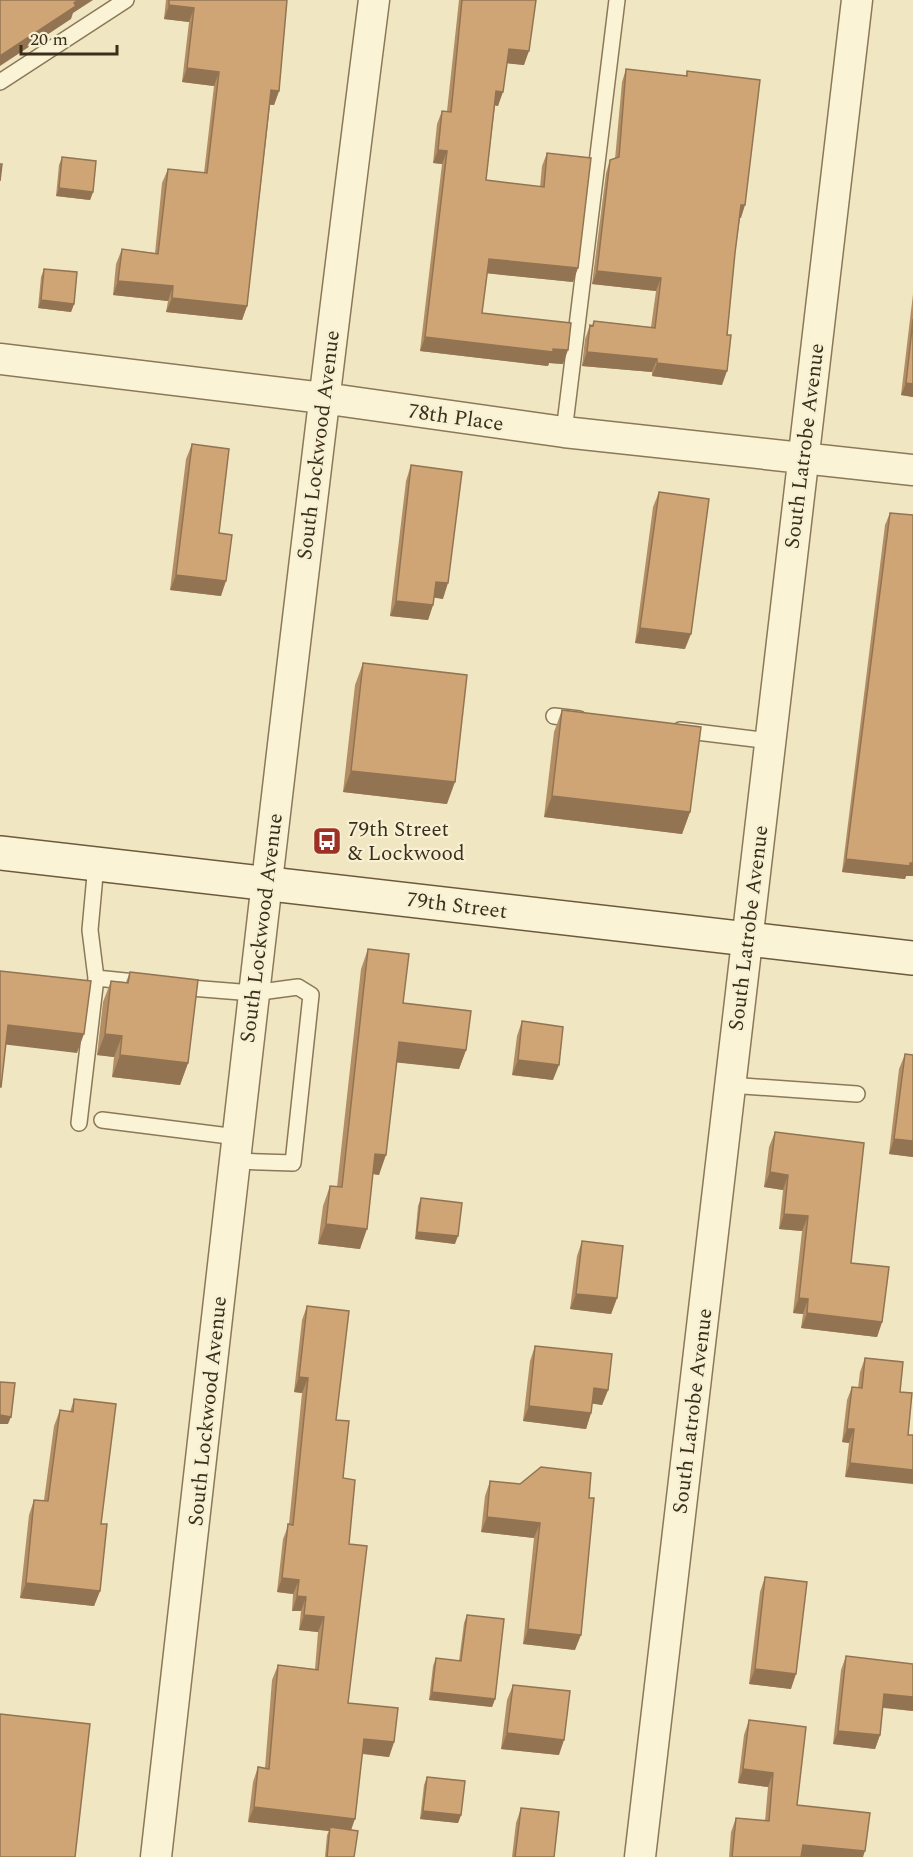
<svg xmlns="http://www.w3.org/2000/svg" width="913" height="1857" font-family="Spectral,serif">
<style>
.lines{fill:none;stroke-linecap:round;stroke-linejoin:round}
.service-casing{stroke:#8b7858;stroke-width:18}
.minor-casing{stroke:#8b7858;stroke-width:33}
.secondary-casing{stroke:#6d593b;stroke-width:36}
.service{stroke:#faf3d6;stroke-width:15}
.minor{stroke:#faf3d6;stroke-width:30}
.secondary{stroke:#faf3d6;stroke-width:33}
.wall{fill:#b38e65}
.shaded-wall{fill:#927453}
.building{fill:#d0a576;stroke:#927453;stroke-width:1.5}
.labels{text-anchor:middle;stroke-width:4.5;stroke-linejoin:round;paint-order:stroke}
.street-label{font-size:21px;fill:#3a2e1d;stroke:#f7f0d2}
.poi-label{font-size:21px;fill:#3a2e1d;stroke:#f7f0d2;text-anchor:start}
</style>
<rect width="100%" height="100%" fill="#f0e7c2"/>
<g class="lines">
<g class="service-casing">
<path id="service" d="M 0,82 L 126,0
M 564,432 L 617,0
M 554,716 L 579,719
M 680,730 L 770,741
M 96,978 L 145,983
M 178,987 L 253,993 L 298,987 L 311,995 L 293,1163 L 235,1161
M 729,1085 L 857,1094
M 102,1120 L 237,1137
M 79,1123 L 96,978 L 90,930 L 96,864"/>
</g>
<g class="minor-casing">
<path id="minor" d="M 0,359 L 323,398 L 564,432 L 913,470
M 156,1857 C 226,1238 295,618 374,0
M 640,1857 L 857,0"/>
</g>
<g class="secondary-casing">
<path id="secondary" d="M 0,853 L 913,958"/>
</g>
<use href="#service" class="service"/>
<use href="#minor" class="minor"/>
<use href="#secondary" class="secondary"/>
</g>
<path class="wall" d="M 166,0 L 287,0 L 279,91 L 274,105 L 270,105 L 247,306 L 242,320 L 166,312 L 168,301 L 113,295 L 116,264 L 122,249 L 155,253 L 162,183 L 168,169 L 204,173 L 214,86 L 182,82 L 189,22 L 164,19 Z
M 459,0 L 536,0 L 524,65 L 507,63 L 498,106 L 495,105 L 486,180 L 540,187 L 542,166 L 547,153 L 573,282 L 487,273 L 482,313 L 563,364 L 549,363 L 548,366 L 420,351 L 442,164 L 433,163 L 437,124 L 442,111 L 447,111 Z
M 626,69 L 686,76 L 687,71 L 741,218 L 740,218 L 735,253 L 722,385 L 652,376 L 652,372 L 582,366 L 585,339 L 590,325 L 592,326 L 594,321 L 651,327 L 656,291 L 592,284 L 606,173 L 610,160 L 615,159 L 622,82 Z
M 62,157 L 93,192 L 90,200 L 56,196 L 59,165 Z
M 44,269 L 74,304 L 71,312 L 38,308 L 41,277 Z
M 913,294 L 913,397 L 901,395 Z
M 192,444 L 219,533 L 221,596 L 170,590 L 186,459 Z
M 411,465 L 443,599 L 434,597 L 433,605 L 428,620 L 390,616 L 406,481 Z
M 659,492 L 685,649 L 635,643 L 653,507 Z
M 890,513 L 906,876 L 905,879 L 842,872 L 885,525 Z
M 363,663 L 447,804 L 343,792 L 355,685 Z
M 562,710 L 690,812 L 682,834 L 544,817 L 554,732 Z
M 368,949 L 403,1003 L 466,1050 L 459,1069 L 397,1062 L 379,1175 L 373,1174 L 360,1249 L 318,1244 L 323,1206 L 330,1186 L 337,1187 L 361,969 Z
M 130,972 L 188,1063 L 180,1085 L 112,1077 L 114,1057 L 97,1055 L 103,1002 L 111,981 L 126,982 Z
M 522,1021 L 553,1080 L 512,1075 L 517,1036 Z
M 905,1054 L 913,1055 L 913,1157 L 889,1154 L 899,1069 Z
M 775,1132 L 851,1263 L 882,1322 L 877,1337 L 801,1328 L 803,1314 L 793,1313 L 802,1231 L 779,1229 L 783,1190 L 764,1187 L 769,1147 Z
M 421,1198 L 455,1244 L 415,1239 L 418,1206 Z
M 582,1241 L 617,1298 L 611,1314 L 570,1309 L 577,1256 Z
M 307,1306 L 336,1420 L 343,1478 L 349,1544 L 348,1703 L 394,1742 L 389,1757 L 362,1754 L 351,1830 L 354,1857 L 325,1857 L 327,1835 L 329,1831 L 248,1822 L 253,1782 L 258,1767 L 265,1768 L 272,1680 L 278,1665 L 315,1669 L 318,1632 L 299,1630 L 301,1611 L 292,1611 L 293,1594 L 277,1592 L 283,1539 L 289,1524 L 302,1393 L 294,1392 L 302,1320 Z
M 535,1346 L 608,1390 L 602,1405 L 592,1403 L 591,1413 L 586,1429 L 523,1421 L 530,1361 Z
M 865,1358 L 903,1362 L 845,1477 L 849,1443 L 842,1442 L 847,1400 L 852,1387 L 858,1388 L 860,1372 Z
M 74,1399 L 101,1524 L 100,1591 L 94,1606 L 20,1598 L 29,1515 L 34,1500 L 44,1500 L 54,1426 L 60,1410 L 70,1412 Z
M 541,1467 L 575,1650 L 523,1644 L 534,1538 L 481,1532 L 485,1496 L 490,1481 L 520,1484 Z
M 765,1577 L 791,1689 L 749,1684 L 760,1592 Z
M 467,1615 L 495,1699 L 492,1707 L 429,1700 L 433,1666 L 436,1658 L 459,1661 L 464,1623 Z
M 846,1656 L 913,1711 L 883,1708 L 880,1735 L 875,1749 L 833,1744 L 841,1670 Z
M 513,1685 L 559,1755 L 501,1749 L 507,1700 Z
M 749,1720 L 797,1805 L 863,1857 L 729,1857 L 731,1832 L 736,1818 L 765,1821 L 768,1787 L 738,1783 L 744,1735 Z
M 427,1777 L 461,1815 L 458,1823 L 420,1819 L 424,1785 Z
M 521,1808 L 554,1857 L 512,1857 L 516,1823 Z"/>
<path class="shaded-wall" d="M 78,0 L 93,0 L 73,13 L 71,19 L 0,66 L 0,56 Z
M 169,5 L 194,8 L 189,22 L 164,19 Z
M 509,49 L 529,51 L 524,65 L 504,63 Z
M 187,68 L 219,72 L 214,86 L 182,82 Z
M 271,90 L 279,91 L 274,105 L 266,104 Z
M 496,91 L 503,92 L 498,106 L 491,105 Z
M 438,150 L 447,151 L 442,164 L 433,163 Z
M 59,188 L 93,192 L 90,200 L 56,196 Z
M 741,205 L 745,205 L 741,218 L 736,218 Z
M 489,259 L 578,268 L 573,282 L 484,273 Z
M 597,271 L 661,278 L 656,291 L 592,284 Z
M 118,281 L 173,286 L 168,301 L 113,295 Z
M 172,298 L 247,306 L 242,320 L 166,312 Z
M 41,300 L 74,304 L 71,312 L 38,308 Z
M 425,337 L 553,349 L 568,350 L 563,364 L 549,363 L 548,366 L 420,351 Z
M 587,352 L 657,359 L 652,372 L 582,366 Z
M 657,363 L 727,371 L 722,385 L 652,376 Z
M 906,383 L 913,384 L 913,397 L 901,395 Z
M 176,575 L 226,581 L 221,596 L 170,590 Z
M 436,582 L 448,583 L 443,599 L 430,597 Z
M 396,601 L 433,605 L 428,620 L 390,616 Z
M 640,628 L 691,634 L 685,649 L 635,643 Z
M 351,771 L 455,782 L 447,804 L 343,792 Z
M 552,796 L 690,812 L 682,834 L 544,817 Z
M 846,859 L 913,863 L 913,876 L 906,876 L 905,879 L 842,872 Z
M 8,1025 L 84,1034 L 77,1053 L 1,1044 Z
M 105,1034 L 122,1036 L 114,1057 L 97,1055 Z
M 399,1042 L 466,1050 L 459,1069 L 392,1062 Z
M 120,1055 L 188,1063 L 180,1085 L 112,1077 Z
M 518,1060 L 559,1065 L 553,1080 L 512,1075 Z
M 894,1139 L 913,1141 L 913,1157 L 889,1154 Z
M 375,1154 L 386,1155 L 379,1175 L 368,1173 Z
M 770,1172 L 788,1175 L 783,1190 L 764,1187 Z
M 784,1214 L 808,1216 L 802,1231 L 779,1229 Z
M 326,1224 L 367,1229 L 360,1249 L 318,1244 Z
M 417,1232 L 458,1236 L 455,1244 L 415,1239 Z
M 576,1294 L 617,1298 L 611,1314 L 570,1309 Z
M 799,1298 L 808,1299 L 803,1314 L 793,1313 Z
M 807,1313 L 882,1322 L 877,1337 L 801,1328 Z
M 299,1377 L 308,1378 L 302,1393 L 294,1392 Z
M 594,1388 L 608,1390 L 602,1405 L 588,1403 Z
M 529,1406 L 591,1413 L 586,1429 L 523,1421 Z
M 0,1415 L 11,1417 L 8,1424 L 0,1424 Z
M 847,1429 L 854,1429 L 849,1443 L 842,1442 Z
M 850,1463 L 913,1470 L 913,1484 L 845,1477 Z
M 487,1517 L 540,1523 L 534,1538 L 481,1532 Z
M 282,1578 L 299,1580 L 293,1594 L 277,1592 Z
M 26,1583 L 100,1591 L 94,1606 L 20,1598 Z
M 297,1596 L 306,1597 L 301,1611 L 292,1611 Z
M 304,1615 L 324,1617 L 318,1632 L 299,1630 Z
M 528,1629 L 581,1635 L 575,1650 L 523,1644 Z
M 755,1669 L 796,1674 L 791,1689 L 749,1684 Z
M 432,1692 L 495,1699 L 492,1707 L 429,1700 Z
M 884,1694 L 913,1697 L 913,1711 L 879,1707 Z
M 838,1731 L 880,1735 L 875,1749 L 833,1744 Z
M 507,1733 L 564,1740 L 559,1755 L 501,1749 Z
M 364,1739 L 394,1742 L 389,1757 L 358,1753 Z
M 743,1769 L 773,1773 L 768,1787 L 738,1783 Z
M 254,1807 L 355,1819 L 350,1833 L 330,1827 L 329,1831 L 248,1822 Z
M 423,1811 L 461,1815 L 458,1823 L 420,1819 Z
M 803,1845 L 865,1851 L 863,1857 L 798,1857 Z"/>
<path class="building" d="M 0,0 L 78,0 L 74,3 L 76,6 L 0,56 Z
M 169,0 L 287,0 L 279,91 L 271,90 L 247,306 L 172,298 L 173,286 L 118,281 L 122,249 L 158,254 L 168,169 L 207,173 L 219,72 L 187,68 L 194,8 L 169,5 Z
M 462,0 L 536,0 L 529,51 L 509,49 L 503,92 L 496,91 L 486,180 L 544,187 L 547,153 L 591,158 L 578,268 L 489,259 L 482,313 L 571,323 L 568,350 L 553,349 L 553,352 L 425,337 L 447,151 L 438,150 L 442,111 L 451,112 Z
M 626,69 L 687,76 L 687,71 L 760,80 L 745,205 L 741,205 L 735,253 L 727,335 L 731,335 L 727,371 L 657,363 L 657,359 L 587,352 L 590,325 L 593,326 L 594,321 L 655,328 L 661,278 L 597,271 L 610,160 L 619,157 Z
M 62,157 L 96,161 L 93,192 L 59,188 Z
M 0,164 L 2,164 L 0,181 Z
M 44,269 L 77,272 L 74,304 L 41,300 Z
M 913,319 L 913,384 L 906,383 Z
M 192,444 L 229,449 L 219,533 L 232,535 L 226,581 L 176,575 Z
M 411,465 L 462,472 L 448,583 L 436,582 L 433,605 L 396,601 Z
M 659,492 L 709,499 L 691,634 L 640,628 Z
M 890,513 L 913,515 L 913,863 L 910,863 L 910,866 L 846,859 Z
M 363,663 L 467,675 L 455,782 L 351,771 Z
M 562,710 L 701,727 L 690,812 L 552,796 Z
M 368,949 L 409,954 L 403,1003 L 471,1011 L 466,1050 L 399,1042 L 386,1155 L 375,1154 L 367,1229 L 326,1224 L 330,1186 L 342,1187 Z
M 0,971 L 91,981 L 84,1034 L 8,1025 L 1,1087 L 0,1087 Z
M 130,972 L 198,980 L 188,1063 L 120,1055 L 122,1036 L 105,1034 L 111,981 L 128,983 Z
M 522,1021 L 563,1027 L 559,1065 L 518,1060 Z
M 905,1054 L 913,1055 L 913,1141 L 894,1139 Z
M 775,1132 L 864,1143 L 851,1263 L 889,1267 L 882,1322 L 807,1313 L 808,1299 L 799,1298 L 808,1216 L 784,1214 L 788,1175 L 770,1172 Z
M 421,1198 L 462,1203 L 458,1236 L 417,1232 Z
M 582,1241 L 623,1246 L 617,1298 L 576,1294 Z
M 307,1306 L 349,1311 L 336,1420 L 349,1421 L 343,1478 L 355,1480 L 349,1544 L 367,1546 L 348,1703 L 398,1708 L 394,1742 L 364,1739 L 355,1819 L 254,1807 L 258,1767 L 269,1769 L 278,1665 L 318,1670 L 324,1617 L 304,1615 L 306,1597 L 297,1596 L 299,1580 L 282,1578 L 288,1524 L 293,1525 L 308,1378 L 299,1377 Z
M 535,1346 L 612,1354 L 608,1390 L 594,1388 L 591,1413 L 529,1406 Z
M 865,1358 L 903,1362 L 900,1392 L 912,1393 L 908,1435 L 913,1435 L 913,1470 L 850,1463 L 854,1429 L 847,1429 L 852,1387 L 862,1388 Z
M 0,1382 L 15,1383 L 11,1417 L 0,1415 Z
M 74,1399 L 116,1404 L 101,1524 L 107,1524 L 100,1591 L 26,1583 L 34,1500 L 48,1501 L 60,1410 L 73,1412 Z
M 541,1467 L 591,1473 L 589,1498 L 594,1498 L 581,1635 L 528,1629 L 540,1523 L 487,1517 L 490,1481 L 520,1484 Z
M 765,1577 L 807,1582 L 796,1674 L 755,1669 Z
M 467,1615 L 504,1619 L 495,1699 L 432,1692 L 436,1658 L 461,1661 Z
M 846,1656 L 913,1664 L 913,1697 L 884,1694 L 880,1735 L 838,1731 Z
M 513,1685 L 570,1691 L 564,1740 L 507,1733 Z
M 0,1714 L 90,1724 L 75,1857 L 0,1857 Z
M 749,1720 L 806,1727 L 797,1805 L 870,1813 L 865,1851 L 803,1845 L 801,1857 L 732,1857 L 736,1818 L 769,1821 L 773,1773 L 743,1769 Z
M 427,1777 L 465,1781 L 461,1815 L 423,1811 Z
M 521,1808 L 559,1812 L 554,1857 L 515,1857 Z
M 330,1827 L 358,1831 L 354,1857 L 327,1857 Z"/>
<defs>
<g id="bus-square" transform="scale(1.5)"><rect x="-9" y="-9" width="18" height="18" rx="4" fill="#9d3125" stroke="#f7f0d2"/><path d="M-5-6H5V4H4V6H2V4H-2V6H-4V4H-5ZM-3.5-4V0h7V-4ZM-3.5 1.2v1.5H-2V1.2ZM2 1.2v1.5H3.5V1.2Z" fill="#fff"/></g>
</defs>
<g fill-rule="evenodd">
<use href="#bus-square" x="327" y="841"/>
</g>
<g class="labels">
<g class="street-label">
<text transform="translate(456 417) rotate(8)" y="7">78th Place</text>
<text transform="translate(318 445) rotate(-83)" y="7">South Lockwood Avenue</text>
<text transform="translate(804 446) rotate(-83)" y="7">South Latrobe Avenue</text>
<text transform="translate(457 905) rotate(7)" y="7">79th Street</text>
<text transform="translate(261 928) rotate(-83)" y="7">South Lockwood Avenue</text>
<text transform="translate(748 928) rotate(-83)" y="7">South Latrobe Avenue</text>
<text transform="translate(207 1411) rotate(-84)" y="7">South Lockwood Avenue</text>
<text transform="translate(692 1411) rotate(-83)" y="7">South Latrobe Avenue</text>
</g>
<g class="poi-label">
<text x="348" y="836">79th Street<tspan x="348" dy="24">&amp; Lockwood</tspan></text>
</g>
</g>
<path d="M21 45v9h96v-9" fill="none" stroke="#3a2e1d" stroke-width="3"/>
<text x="30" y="45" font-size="18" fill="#3a2e1d" stroke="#f7f0d2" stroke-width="4.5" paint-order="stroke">20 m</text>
</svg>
